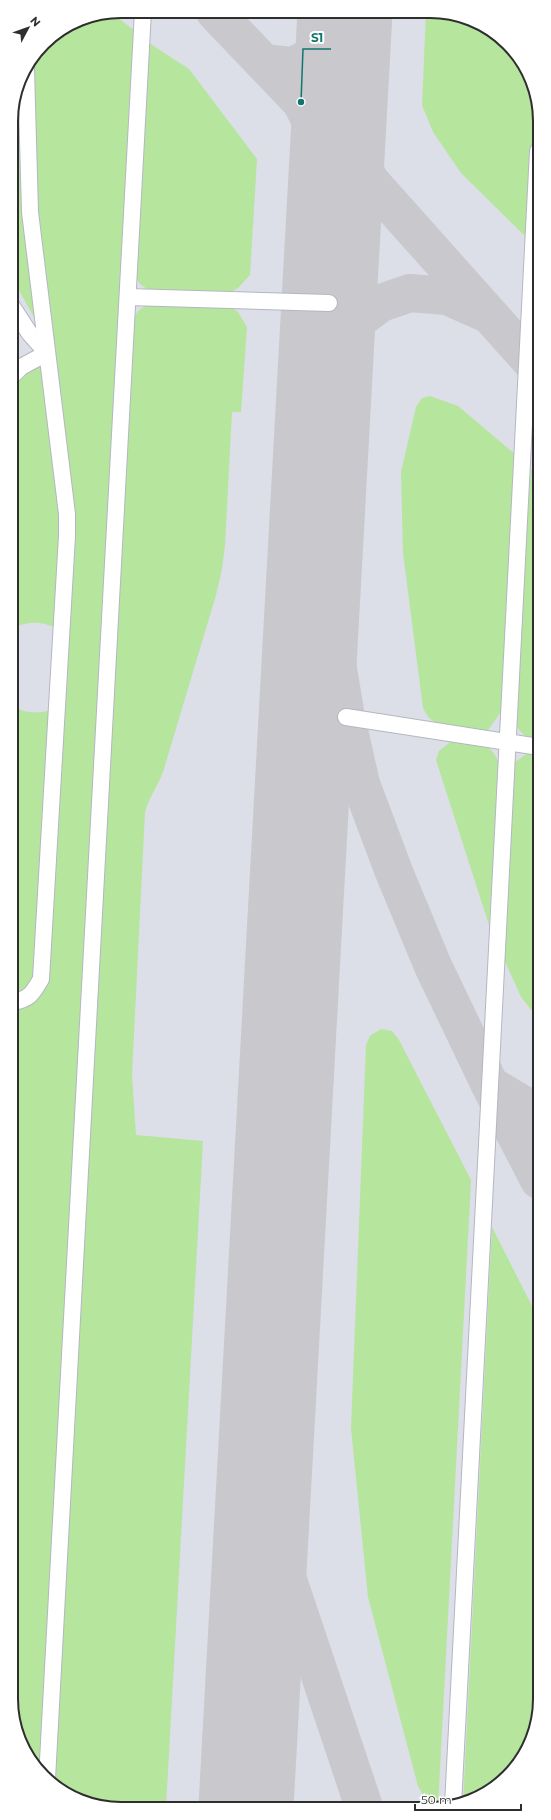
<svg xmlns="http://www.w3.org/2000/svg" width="551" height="1820" font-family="Montserrat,sans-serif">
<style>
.airport{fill:#dcdee8}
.grass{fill:#b6e59e}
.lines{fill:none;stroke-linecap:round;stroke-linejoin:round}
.taxiway{stroke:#c9c8cc;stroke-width:38}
.runway{stroke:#c9c8cc;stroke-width:95}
.minor-casing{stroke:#b4b7c1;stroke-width:18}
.minor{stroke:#fff;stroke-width:16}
.rim{fill:none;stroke:#2e2e2e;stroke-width:2}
.leader{fill:none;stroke:#0f766e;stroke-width:1.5}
.callout-dot{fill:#0f766e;stroke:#fff;stroke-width:1.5}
.callout-label{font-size:12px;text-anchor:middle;font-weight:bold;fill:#0f766e;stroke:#fff;stroke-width:4;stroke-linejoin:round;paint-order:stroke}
</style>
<rect width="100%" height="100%" fill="#efe9e1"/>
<path class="airport" d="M 121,11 L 452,13 L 508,43 L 538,100 L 540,1706 L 532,1741 L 513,1772 L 485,1794 L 451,1807 L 100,1807 L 13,1720 L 11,114 L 19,79 L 43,43 L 79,19 Z"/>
<path class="grass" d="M 112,13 L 135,31 L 41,1773 L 13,1720 L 12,1009 L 34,1000 L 74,529 L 37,228 L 29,64 L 43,43 L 79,19 Z
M 426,13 L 452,13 L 508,43 L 538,100 L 538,130 L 530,149 L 526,237 L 461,173 L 433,132 L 422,105 Z
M 149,43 L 189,69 L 257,159 L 250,275 L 238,288 L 231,292 L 147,289 L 140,284 L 136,278 Z
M 20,79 L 44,335 L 11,276 L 11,182 Z
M 151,304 L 230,306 L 238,312 L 247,327 L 241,412 L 232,412 L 225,545 L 222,569 L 216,595 L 163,772 C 158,786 149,797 145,812 L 132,1075 L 136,1135 L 203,1141 L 166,1807 L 100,1807 L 52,1781 L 132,322 C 136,312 140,307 151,304 Z
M 29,363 L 43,365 L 62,519 L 57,628 C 39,621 30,621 12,628 L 12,380 Z
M 430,396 L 458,406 L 516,455 L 501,712 L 488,730 C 474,732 447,729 435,722 C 429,719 426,714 423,708 L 403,553 L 401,472 L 416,407 L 422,398 Z
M 531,469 L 538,475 L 539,740 C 520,737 515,728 515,710 Z
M 12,707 C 26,713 37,714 52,710 L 33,985 L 13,997 Z
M 453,740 C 475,742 491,740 499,764 L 489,925 L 436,760 L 439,751 Z
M 528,753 L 539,753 L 539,1016 L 533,1012 L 521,997 L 503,957 L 511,769 L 515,762 Z
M 381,1029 L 392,1031 L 399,1040 L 471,1180 L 438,1807 L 429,1806 L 418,1786 L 368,1597 L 351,1428 L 366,1045 L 370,1036 Z
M 492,1227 L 539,1320 L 540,1706 L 532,1741 L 513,1772 L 485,1794 L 463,1803 Z"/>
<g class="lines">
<path class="taxiway" d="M 215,12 L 301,102 L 321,141 L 335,193
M 264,63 L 292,66 L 316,55 L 334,31 L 339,12
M 341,87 L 347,136 L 370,181 L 538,369
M 326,365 L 354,323 L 381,303 L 410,293 L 447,296 L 485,313
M 318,500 L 337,663 L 346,717 L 361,784 L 394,872 L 433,966 L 490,1085 L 539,1180
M 490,1085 L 539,1114
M 263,1505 L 364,1807"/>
<path class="runway" d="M 246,1807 L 345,12"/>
<g class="minor-casing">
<path id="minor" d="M 128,297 L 329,303
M 11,305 L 30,334 L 47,353 L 21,367 L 12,376
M 346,717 L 539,747
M 12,1002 C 29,1000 33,993 41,979 L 67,536 L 67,514 L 30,212 L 26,69
M 47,1779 L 143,11
M 453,1806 L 538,151"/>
</g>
<use href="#minor" class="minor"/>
</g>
<path d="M0 0H551V1820H0ZM121 18H430A103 103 0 0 1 533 121V1699A103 103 0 0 1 430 1802H121A103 103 0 0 1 18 1699V121A103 103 0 0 1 121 18Z" fill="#fff" fill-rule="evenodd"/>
<path class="rim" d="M121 18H430A103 103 0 0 1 533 121V1699A103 103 0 0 1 430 1802H121A103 103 0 0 1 18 1699V121A103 103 0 0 1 121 18Z"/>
<path class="leader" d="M301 102L303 49H331"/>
<circle class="callout-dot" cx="301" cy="102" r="4"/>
<g class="callout-label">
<text x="317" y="42">S1</text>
</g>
<g transform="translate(28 28) rotate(49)" stroke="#ffffff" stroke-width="3" paint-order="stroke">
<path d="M0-3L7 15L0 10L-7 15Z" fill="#2e2e2e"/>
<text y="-6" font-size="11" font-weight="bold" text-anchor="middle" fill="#2e2e2e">N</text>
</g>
<path d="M415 1804v6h106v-6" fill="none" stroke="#2e2e2e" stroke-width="2"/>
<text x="421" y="1804" font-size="12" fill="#2e2e2e" stroke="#ffffff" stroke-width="3" paint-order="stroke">50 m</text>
</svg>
